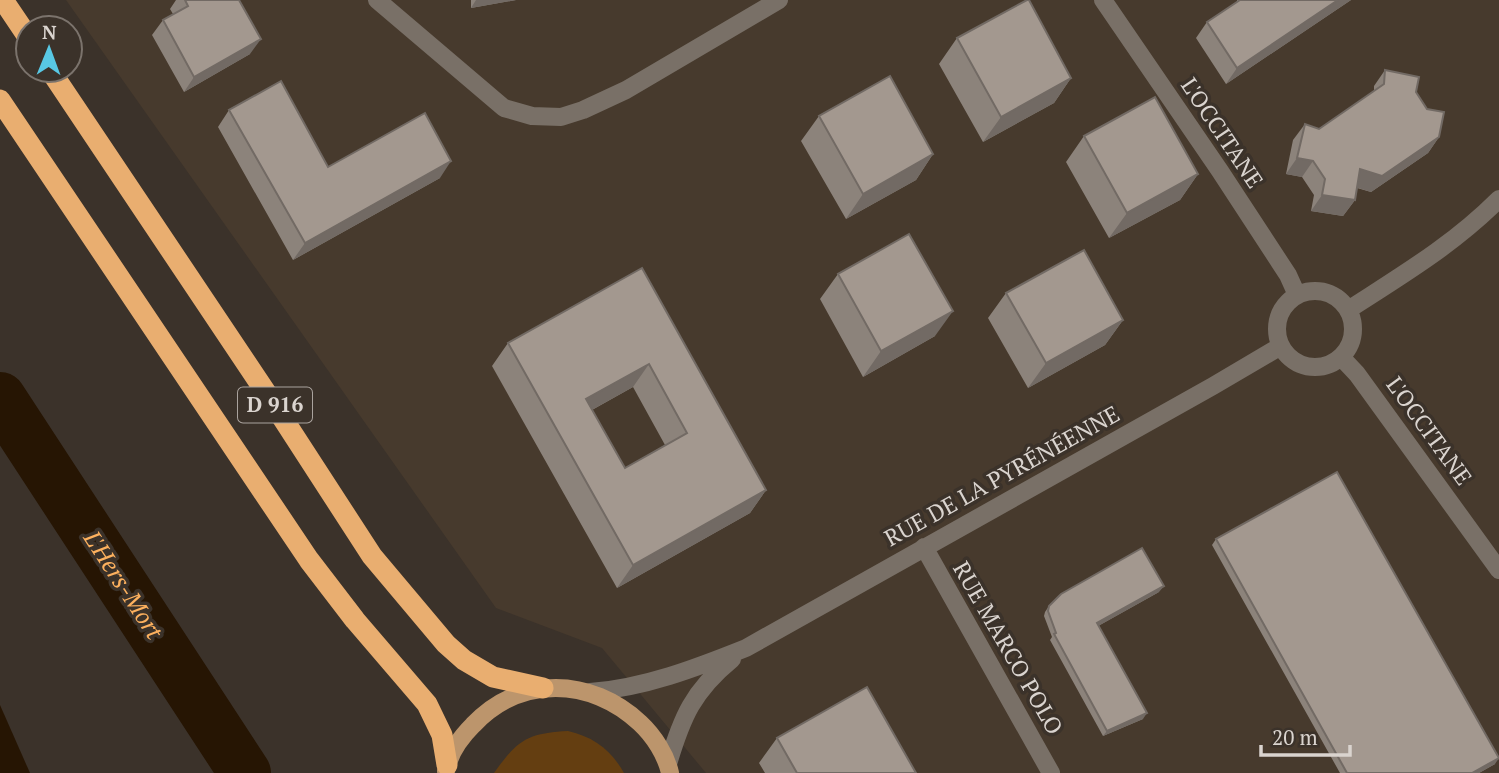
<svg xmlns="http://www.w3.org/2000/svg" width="1499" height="773" font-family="'PT Serif',serif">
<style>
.built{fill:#473a2d}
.green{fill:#643e11}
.water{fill:#261503}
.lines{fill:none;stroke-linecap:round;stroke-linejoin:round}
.river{stroke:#261503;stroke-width:52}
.minor{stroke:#797067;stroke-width:18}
.major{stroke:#bc956c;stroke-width:18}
.highway{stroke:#e9ae70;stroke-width:21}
.wall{fill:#8c837b;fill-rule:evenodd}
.shaded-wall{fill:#726a64}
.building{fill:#a3988f;stroke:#726a64;stroke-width:2;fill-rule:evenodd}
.labels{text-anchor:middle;stroke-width:7;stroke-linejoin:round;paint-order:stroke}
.shield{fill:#3b322a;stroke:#aaa39e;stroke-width:2}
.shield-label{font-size:21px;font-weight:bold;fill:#dad4cf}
.street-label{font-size:23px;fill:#dad4cf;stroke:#3b322a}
.water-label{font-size:24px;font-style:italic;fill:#fdb15e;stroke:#3b322a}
</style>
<rect width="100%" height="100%" fill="#3b322a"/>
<path class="built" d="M 66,0 L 1499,0 L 1499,773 L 706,773 L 602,648 L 496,608 Z"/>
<path class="green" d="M 568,731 C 594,737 611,750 624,773 L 494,773 C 517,740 528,733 568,731 Z"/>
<path class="water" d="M 0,705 L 30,773 L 0,773 Z"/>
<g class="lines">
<path class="river" d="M 0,398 L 245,773"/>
<path class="minor" d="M 377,0 L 504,108 L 532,116 L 561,117 L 583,110 L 626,90 L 779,0
M 1103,0 L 1220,171 L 1288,275 L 1297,295
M1277 329a38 38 0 1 1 76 0a38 38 0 1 1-76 0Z
M 1348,310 C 1402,275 1453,245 1499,199
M 1341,357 L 1357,374 L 1499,570
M 924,547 L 1051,773
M 590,692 C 644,688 696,668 746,648 L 1213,386 L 1281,346
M 668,764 C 682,717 693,691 732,659"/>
<path class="major" d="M 446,771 C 449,754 461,737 473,725 C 520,675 591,677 640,723 C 654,736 666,755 670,773"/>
<path class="highway" d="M 3,0 L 28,37
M 50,70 L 265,391 L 372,556 L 446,644 L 464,660 L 493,677 L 543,688
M 0,100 L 309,560 L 355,620 L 427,704 L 442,735 L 447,765"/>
</g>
<path class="wall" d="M 176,0 L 239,0 L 250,54 L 184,92 L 152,35 L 163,20 L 173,14 L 170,9 Z
M 471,0 L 516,0 L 471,8 Z
M 1237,0 L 1351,0 L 1226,84 L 1196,38 L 1207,22 L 1237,3 Z
M 957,38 L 1071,78 L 1054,103 L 983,142 L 939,64 Z
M 1385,70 L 1416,92 L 1439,137 L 1428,153 L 1371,192 L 1357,188 L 1355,200 L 1343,216 L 1311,211 L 1314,195 L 1302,177 L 1286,174 L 1293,140 L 1305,124 L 1319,129 L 1374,91 L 1374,86 Z
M 229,110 L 328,167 L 440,178 L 293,260 L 218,127 Z
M 819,116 L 933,154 L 916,180 L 846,219 L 801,141 Z
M 1084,136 L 1198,174 L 1180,200 L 1109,238 L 1066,162 Z
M 642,268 L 766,490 L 750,513 L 617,588 L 492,366 L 508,343 ZM 633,387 L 665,445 L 625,468 L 592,410 Z
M 838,274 L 935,336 L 863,377 L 820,299 Z
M 1006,293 L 1123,320 L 1105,345 L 1028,388 L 988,318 Z
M 1216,539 L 1495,764 L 1479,773 L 1340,773 L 1212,545 Z
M 1159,592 L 1098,626 L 1143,719 L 1103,736 L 1050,640 L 1052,637 L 1044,616 L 1045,612 L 1049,606 Z
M 777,738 L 916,773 L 765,773 L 759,763 Z"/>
<path class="shaded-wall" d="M 476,0 L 516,0 L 471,8 Z
M 1338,0 L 1351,0 L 1226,84 L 1237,68 Z
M 261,39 L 250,54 L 184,92 L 194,77 Z
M 1071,78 L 1054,103 L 983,142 L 1001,117 Z
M 1439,137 L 1428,153 L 1371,192 L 1349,185 L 1360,169 Z
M 933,154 L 916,180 L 846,219 L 863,194 Z
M 1297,158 L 1313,161 L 1302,177 L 1286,174 Z
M 451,161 L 440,178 L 293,260 L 305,243 Z
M 1198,174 L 1180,200 L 1109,238 L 1127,213 Z
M 1322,195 L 1355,200 L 1343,216 L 1311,211 Z
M 953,311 L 935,336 L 863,377 L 881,351 Z
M 1123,320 L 1105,345 L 1028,388 L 1046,363 Z
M 649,364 L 633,387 L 570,422 L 586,399 Z
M 766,490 L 750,513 L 617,588 L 633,565 Z
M 1164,586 L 1159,592 L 1093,629 L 1097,623 Z
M 1147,713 L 1143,719 L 1103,736 L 1107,731 Z
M 1499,758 L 1495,764 L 1479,773 L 1472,773 Z"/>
<path class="building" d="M 185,0 L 239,0 L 261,39 L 194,77 L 163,20 L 188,6 Z
M 1027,0 L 1029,0 L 1071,78 L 1001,117 L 957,38 Z
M 1240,0 L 1338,0 L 1237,68 L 1207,22 Z
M 1385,70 L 1419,77 L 1416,92 L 1427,109 L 1444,112 L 1439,137 L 1382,176 L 1360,169 L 1355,200 L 1322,195 L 1325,179 L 1313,161 L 1297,158 L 1305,124 L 1319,129 L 1384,84 Z
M 890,76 L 933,154 L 863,194 L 819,116 Z
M 281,81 L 328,167 L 425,113 L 451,161 L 305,243 L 229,110 Z
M 1155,97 L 1198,174 L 1127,213 L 1084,136 Z
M 909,234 L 953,311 L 881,351 L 838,274 Z
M 1084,250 L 1123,320 L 1046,363 L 1006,293 Z
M 642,268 L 766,490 L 633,565 L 508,343 ZM 649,364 L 687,433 L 625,468 L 586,399 Z
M 1337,472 L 1499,758 L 1472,773 L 1347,773 L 1216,539 Z
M 1142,548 L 1164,586 L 1097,623 L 1147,713 L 1107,731 L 1054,634 L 1056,633 L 1048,611 L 1049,606 L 1061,594 Z
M 867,687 L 916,773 L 797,773 L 777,738 Z"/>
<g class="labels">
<rect class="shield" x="238" y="387.5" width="74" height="35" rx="5"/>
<g class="shield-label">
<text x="275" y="412">D 916</text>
</g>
<g class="street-label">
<text transform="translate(1222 133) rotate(56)" y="8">L'OCCITANE</text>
<text transform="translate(1429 431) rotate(54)" y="8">L'OCCITANE</text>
<text transform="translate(1002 476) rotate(-29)" y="8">RUE DE LA PYRÉNÉENNE</text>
<text transform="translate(1008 648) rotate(60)" y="8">RUE MARCO POLO</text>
</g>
<g class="water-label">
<text transform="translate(123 585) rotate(57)" y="8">L'Hers-Mort</text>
</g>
</g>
<g transform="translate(49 49) rotate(1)"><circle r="33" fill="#3b322a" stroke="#7b736c" stroke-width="2"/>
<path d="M0-5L12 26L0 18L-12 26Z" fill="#58c8e4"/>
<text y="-10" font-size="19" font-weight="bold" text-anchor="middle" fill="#dad4cf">N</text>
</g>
<path d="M1261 745v10h89v-10" fill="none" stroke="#dad4cf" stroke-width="3.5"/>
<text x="1272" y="745" font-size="21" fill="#dad4cf" stroke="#3b322a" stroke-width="5" paint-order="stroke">20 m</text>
</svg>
